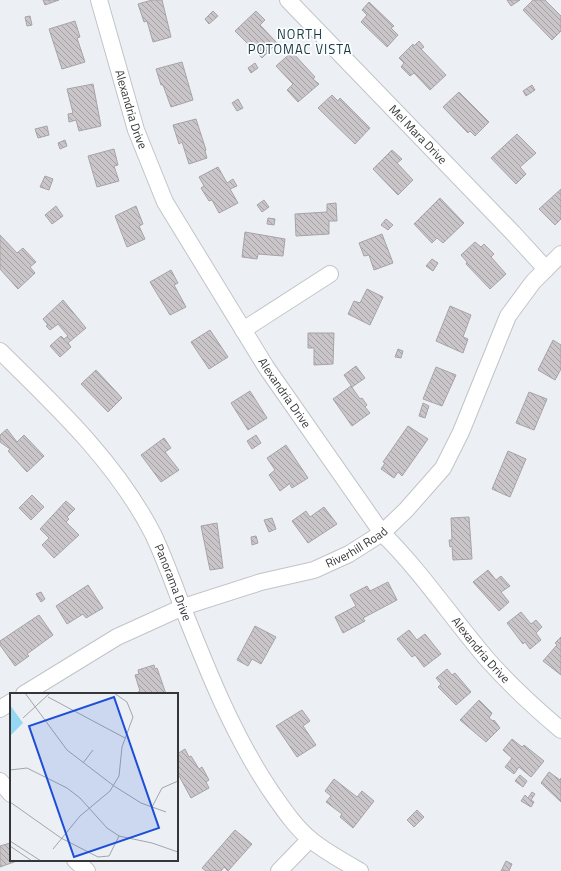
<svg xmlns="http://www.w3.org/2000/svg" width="561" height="871" font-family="'Titillium Web',sans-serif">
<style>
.building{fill:url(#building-back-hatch);stroke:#a7a3a7}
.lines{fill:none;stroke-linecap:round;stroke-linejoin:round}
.minor-casing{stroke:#c0c4c8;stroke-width:18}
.minor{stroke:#fff;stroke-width:16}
.labels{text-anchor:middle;stroke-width:3.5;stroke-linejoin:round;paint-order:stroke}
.street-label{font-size:12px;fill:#353638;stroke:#fbfdff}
.neighbourhood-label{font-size:13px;letter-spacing:1px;fill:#173640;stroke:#fbfdff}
.inset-road{fill:none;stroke:#a3a6a9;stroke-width:1}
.view{fill:#1d4ed8;fill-opacity:0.15;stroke:#1d4ed8;stroke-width:2}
.inset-edge{fill:none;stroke:#353638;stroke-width:2}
</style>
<defs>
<pattern id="building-back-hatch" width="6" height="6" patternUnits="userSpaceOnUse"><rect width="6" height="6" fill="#c9c5c9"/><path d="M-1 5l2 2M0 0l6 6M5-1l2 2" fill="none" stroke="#a4a1a4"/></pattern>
</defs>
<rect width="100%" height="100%" fill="#ecf0f4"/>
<path class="building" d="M 43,0 L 59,0 L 45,5 Z
M 152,0 L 162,0 L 171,37 L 153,42 L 147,21 L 144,22 L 138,4 Z
M 507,0 L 520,0 L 511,6 Z
M 533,0 L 545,0 L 561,16 L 561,31 L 552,40 L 523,10 Z
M 369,2 L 394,26 L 391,28 L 398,35 L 387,47 L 361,22 L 367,15 L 362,10 Z
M 213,11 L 218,16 L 209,24 L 205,19 Z
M 256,11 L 265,20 L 260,25 L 277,43 L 262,58 L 235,31 Z
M 30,16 L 32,25 L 27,26 L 25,17 Z
M 75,21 L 80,37 L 77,38 L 85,62 L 62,69 L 49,29 Z
M 419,41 L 424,47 L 421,49 L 446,75 L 430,90 L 414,73 L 410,76 L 401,67 L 404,63 L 399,58 L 413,44 L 414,46 Z
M 292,52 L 315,77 L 313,79 L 319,84 L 298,102 L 287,90 L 293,84 L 276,66 Z
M 182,62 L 193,100 L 171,107 L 163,85 L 161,85 L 156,69 Z
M 255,63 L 258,68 L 251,73 L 248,68 Z
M 93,84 L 101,126 L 79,131 L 76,120 L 69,122 L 68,114 L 73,113 L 67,89 Z
M 532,85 L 535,90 L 526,96 L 523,91 Z
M 459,92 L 489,122 L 475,136 L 470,131 L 468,133 L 443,107 Z
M 332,95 L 338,101 L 340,98 L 370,128 L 355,144 L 318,108 Z
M 238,99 L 243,108 L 237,111 L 232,103 Z
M 196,119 L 206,150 L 205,151 L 207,158 L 189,164 L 182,142 L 179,144 L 173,125 Z
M 47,126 L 49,135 L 38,138 L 35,129 Z
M 517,134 L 536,153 L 520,167 L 526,174 L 516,184 L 491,158 Z
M 65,140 L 67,146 L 60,149 L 58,143 Z
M 114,149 L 118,165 L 114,166 L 119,181 L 97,187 L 88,156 Z
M 392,150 L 402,159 L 397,163 L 413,180 L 398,195 L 373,169 Z
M 218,167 L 227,183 L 233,179 L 237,186 L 230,189 L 238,203 L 219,213 L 212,200 L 209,201 L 201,188 L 204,186 L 199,177 Z
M 45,176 L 53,179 L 49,190 L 40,187 Z
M 561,189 L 561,219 L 555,225 L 539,209 Z
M 440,198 L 464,223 L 443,243 L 437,238 L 432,243 L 414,224 Z
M 264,200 L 269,207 L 262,212 L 257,205 Z
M 336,203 L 337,221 L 329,221 L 329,234 L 296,236 L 295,214 L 327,212 L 327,204 Z
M 56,206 L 63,216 L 52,224 L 45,215 Z
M 136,206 L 143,224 L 139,226 L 145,239 L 127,247 L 115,216 Z
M 268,218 L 275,219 L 274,225 L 267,224 Z
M 386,219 L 393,225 L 388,230 L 381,225 Z
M 245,232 L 285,239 L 283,256 L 258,254 L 257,259 L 242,257 Z
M 382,234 L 393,263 L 374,270 L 369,255 L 364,256 L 359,243 Z
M 0,235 L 17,253 L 23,248 L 36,262 L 30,267 L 35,273 L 18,289 L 0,269 Z
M 475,242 L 481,247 L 484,244 L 494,254 L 491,257 L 506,274 L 490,289 L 466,264 L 467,262 L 461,255 Z
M 432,259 L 438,263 L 433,271 L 426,266 Z
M 171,270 L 178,283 L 174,285 L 186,307 L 170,315 L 150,282 Z
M 367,289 L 383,297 L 370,325 L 348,314 L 354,301 L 360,303 Z
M 63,300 L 86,328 L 68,343 L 71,347 L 60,357 L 50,346 L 61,336 L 64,339 L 68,336 L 58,324 L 50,330 L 46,326 L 48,325 L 43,319 Z
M 450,306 L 471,315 L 463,337 L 468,339 L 463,353 L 436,341 Z
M 210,330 L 228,357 L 209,369 L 191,342 Z
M 308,333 L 334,333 L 333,364 L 314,365 L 314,348 L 308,348 Z
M 553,340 L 561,345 L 561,369 L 555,380 L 538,370 Z
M 398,349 L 403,351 L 401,358 L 395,357 Z
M 356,366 L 365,378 L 352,387 L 344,375 Z
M 436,367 L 456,375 L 442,406 L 423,399 Z
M 96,370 L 122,398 L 108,412 L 81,384 Z
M 351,386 L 360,399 L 362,398 L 367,405 L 365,407 L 370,413 L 352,426 L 333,399 Z
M 250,391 L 267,418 L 248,430 L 231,403 Z
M 529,392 L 547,399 L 534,430 L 516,423 Z
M 423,403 L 429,406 L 425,418 L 419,416 Z
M 408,426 L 428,439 L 402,476 L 398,472 L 394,478 L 381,469 L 385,463 L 383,462 Z
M 7,429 L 17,442 L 24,435 L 44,456 L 27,472 L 8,451 L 10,449 L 0,442 L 0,435 Z
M 256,435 L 261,443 L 252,449 L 247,441 Z
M 164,438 L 171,448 L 165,452 L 179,470 L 161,482 L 141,455 Z
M 286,445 L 308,478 L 292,488 L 289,483 L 288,485 L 280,491 L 269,475 L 275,470 L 267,458 Z
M 508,451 L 526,459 L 510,497 L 492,489 Z
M 32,495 L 44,507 L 31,520 L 19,508 Z
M 66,501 L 75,509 L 67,517 L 69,519 L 66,522 L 79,535 L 54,558 L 42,545 L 49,538 L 40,529 Z
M 324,507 L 337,524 L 308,543 L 292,521 L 306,511 L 310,517 Z
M 469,517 L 472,559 L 453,560 L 452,546 L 450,547 L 449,540 L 452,540 L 451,518 Z
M 272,518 L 276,529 L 269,532 L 264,520 Z
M 217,523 L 223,568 L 210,570 L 201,526 Z
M 256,536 L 258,543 L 252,545 L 251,537 Z
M 488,570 L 496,580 L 501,576 L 510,586 L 501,592 L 509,602 L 499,611 L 473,582 Z
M 388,582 L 397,600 L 363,618 L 365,621 L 343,633 L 335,617 L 356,606 L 350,595 L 367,586 L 370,591 Z
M 88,585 L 103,608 L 86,618 L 83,614 L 67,624 L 56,606 Z
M 41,592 L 45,599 L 41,602 L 36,594 Z
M 521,612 L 531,624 L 536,620 L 542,627 L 536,633 L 541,640 L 530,649 L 525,642 L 523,644 L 507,623 Z
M 39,615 L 53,635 L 27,654 L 29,656 L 15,666 L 0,645 L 0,641 Z
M 255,626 L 276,637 L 261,664 L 252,659 L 248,666 L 237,660 Z
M 409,630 L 417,640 L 425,634 L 441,654 L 424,667 L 415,655 L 412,657 L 406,650 L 397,639 Z
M 561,637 L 561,675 L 543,661 L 557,645 L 555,643 Z
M 154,665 L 155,669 L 157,668 L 166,694 L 170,692 L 170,694 L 139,694 L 138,692 L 140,691 L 135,675 L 139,674 L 138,670 Z
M 447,669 L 452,675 L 455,673 L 471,692 L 456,705 L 438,687 L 441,684 L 436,678 Z
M 479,700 L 492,713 L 489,718 L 493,721 L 494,720 L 500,728 L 486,742 L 460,720 Z
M 302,710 L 310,721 L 303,726 L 316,745 L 297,757 L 276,726 Z
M 512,739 L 522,747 L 524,745 L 544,761 L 531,777 L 519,767 L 514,774 L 505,767 L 512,758 L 503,750 Z
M 185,749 L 189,757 L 191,756 L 199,769 L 202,767 L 209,780 L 206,782 L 209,788 L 191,798 L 177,772 L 177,754 Z
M 549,772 L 560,780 L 561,778 L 561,802 L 541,783 Z
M 520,775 L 527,781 L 523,787 L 515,781 Z
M 334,779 L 357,797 L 362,791 L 374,801 L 353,828 L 340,817 L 342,814 L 326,802 L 331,796 L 325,791 Z
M 532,792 L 535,794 L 531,800 L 534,802 L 531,807 L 521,801 L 525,795 L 528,798 Z
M 417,810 L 424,817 L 414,827 L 407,820 Z
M 235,830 L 252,844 L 228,871 L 224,867 L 221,871 L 206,871 L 202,868 Z
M 10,843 L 11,860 L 17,861 L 0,867 L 0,846 Z
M 506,861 L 512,864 L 509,871 L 501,871 Z"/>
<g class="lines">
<g class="minor-casing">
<g id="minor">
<path id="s1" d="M 99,0 L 136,130 L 165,202 L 266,367 L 382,533 C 421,571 451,617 487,659 C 510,685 535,708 561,730"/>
<path id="s2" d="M 288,0 L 513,233 L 546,269"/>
<path d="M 243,330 L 330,274"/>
<path id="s3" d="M 0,351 C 57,407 116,462 153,534 C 164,557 173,582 182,606 C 207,669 232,733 270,790 C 282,807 294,826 311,840 C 326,852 344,862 360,871"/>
<path id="s4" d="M 24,694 L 117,637 L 183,607 L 261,582 L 314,570 L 349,554 L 382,533 L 406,510 L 443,468 L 461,432 L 508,316 L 533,282 L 561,254"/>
<path d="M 0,709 L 11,702"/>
<path d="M 0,781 L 11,794"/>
<path d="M 75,860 L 87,871"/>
<path d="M 279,871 L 310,839"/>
</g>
</g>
<use href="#minor" class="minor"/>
</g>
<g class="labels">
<g class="street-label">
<text dy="4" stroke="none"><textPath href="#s1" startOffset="114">Alexandria Drive</textPath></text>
<text dy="4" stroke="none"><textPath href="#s2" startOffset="187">Mel Mara Drive</textPath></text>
<text dy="4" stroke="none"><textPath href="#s1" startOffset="438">Alexandria Drive</textPath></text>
<text dy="4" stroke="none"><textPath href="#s4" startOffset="366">Riverhill Road</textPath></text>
<text dy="4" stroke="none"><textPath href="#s3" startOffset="292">Panorama Drive</textPath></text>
<text dy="4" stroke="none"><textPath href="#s1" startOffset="762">Alexandria Drive</textPath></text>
</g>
<g class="neighbourhood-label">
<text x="300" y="39">NORTH<tspan x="300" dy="15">POTOMAC VISTA</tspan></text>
</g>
</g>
<g transform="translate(10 693)">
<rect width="168" height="168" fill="#ecf0f4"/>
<path d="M 0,12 L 13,30 L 0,43 Z" fill="#95d8f3"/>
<path class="inset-road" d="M 15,0 L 57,57 L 104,93 L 131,110 L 156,119M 38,4 L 115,45M 13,25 L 40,0M 73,70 L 83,57M 0,77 L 17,75 L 57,95 L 70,105 L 97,135 L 109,143 L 142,150 L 168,159M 0,109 L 51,145 L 88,164 L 99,163 L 109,143M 142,114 L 152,95 L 168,88M 0,148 L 31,168M 0,153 L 22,168M 43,156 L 70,123 L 100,98 L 109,83 L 112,54 L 123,24 L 117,9 L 104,0"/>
<path class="view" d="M 104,4 L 149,135 L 64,164 L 19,33 Z"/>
<rect width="168" height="168" class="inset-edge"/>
</g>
</svg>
